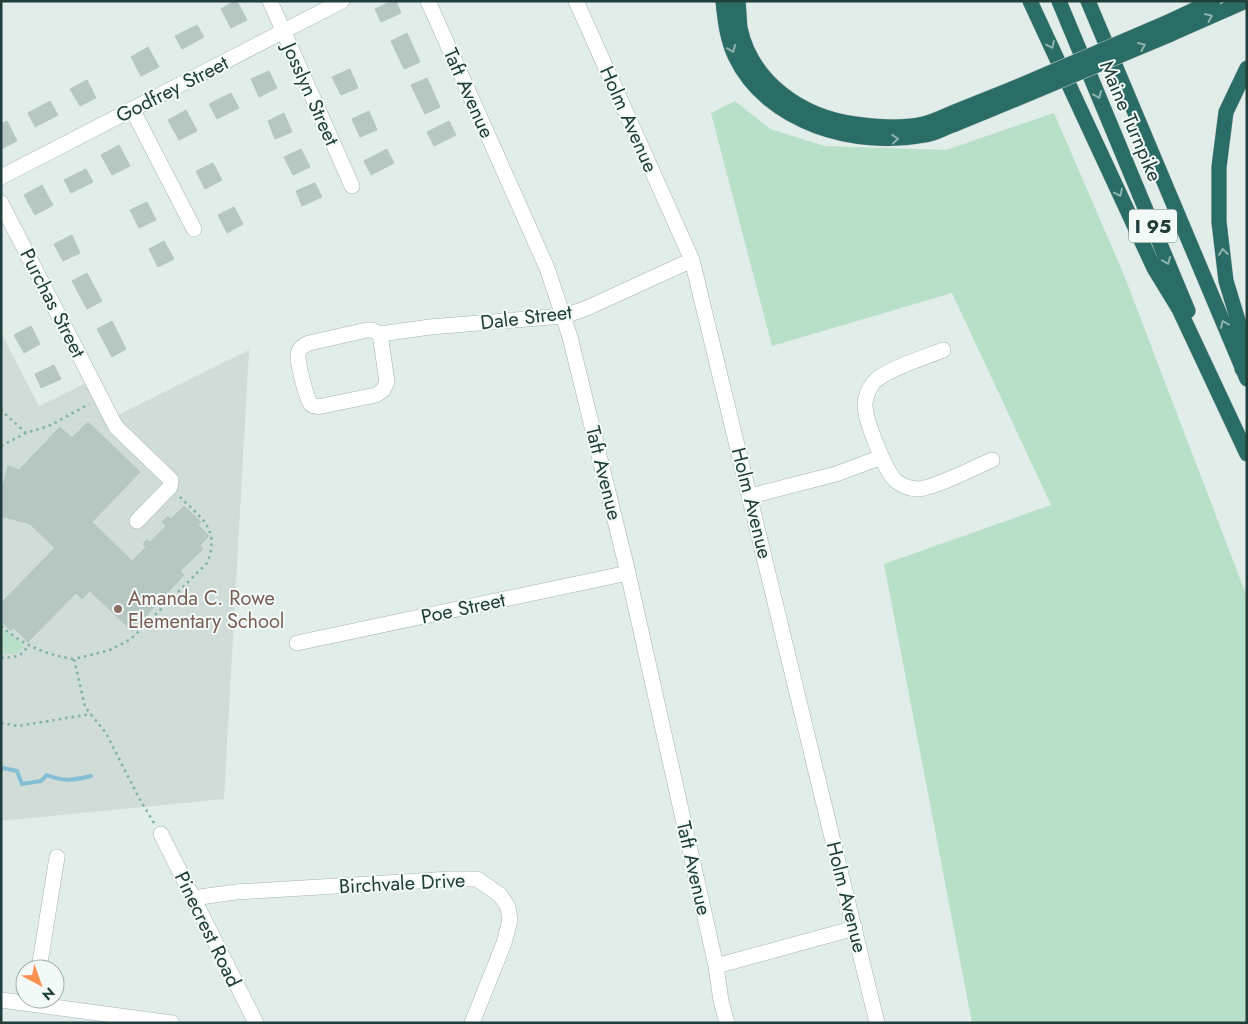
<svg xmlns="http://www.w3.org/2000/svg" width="1248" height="1024" font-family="Jost,sans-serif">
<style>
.built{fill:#cfdcd8}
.green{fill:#b8dfc8}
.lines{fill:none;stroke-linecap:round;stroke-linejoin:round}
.stream{stroke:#85bfd5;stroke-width:4}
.building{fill:#b6c7c2;stroke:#b3c7c1}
.minor-casing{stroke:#a3b5b1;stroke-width:16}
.highway-casing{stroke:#c1c9c8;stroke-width:16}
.path{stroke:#7fb2a9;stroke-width:2.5;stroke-dasharray:2.5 4;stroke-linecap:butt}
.minor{stroke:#fff;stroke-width:15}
.highway{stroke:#2a6d67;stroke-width:15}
.highway-bridge-casing{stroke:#c1c9c8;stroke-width:16;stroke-linecap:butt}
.highway-bridge{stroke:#2a6d67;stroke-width:15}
.oneway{stroke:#8eb3ae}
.education-dot{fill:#8d6e63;stroke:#f2f9f6;stroke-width:2}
.labels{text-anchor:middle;stroke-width:4;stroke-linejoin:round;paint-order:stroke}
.shield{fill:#f2f9f6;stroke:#5f7672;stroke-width:1}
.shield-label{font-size:19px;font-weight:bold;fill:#203e3a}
.street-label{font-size:20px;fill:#203e3a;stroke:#f2f9f6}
.education-label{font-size:20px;fill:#785e54;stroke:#f2f9f6;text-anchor:start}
</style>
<rect width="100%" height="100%" fill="#e1ede9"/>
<path class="built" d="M 1,333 L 39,406 L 90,381 L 110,419 L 249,350 L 224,799 L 1,821 Z"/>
<path class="green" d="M 735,101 L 770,129 L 825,146 L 946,150 L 1054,113 L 1124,275 L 1247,597 L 1247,1023 L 972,1023 L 884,564 L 1051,505 L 952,293 L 772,346 L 711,113 Z
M 1,628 L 24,645 C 19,655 11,654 1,654 Z"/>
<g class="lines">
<path class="stream" d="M 1,770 L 3,768 L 17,771 L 22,784 L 41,781 L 47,775 C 63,782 75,780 91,776"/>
</g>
<path class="building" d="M 234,1 L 237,1 L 247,20 L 231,28 L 221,9 Z
M 392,1 L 396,1 L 401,13 L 381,22 L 375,9 Z
M 197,25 L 204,37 L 182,49 L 175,36 Z
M 407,33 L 420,62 L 404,69 L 391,41 Z
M 148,47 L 159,67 L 141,76 L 131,57 Z
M 350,69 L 358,88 L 341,95 L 332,77 Z
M 269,71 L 277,88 L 259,97 L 251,79 Z
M 427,78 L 440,107 L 425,114 L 411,85 Z
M 87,80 L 96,98 L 80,106 L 70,89 Z
M 231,93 L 239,108 L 217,119 L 209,104 Z
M 50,101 L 58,115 L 35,127 L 28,113 Z
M 186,110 L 197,131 L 179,140 L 168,120 Z
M 369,111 L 377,130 L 360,137 L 352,119 Z
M 284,113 L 292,132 L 275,139 L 268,121 Z
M 7,121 L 17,141 L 1,149 L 1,124 Z
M 449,121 L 456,135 L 434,146 L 427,132 Z
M 119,145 L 130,166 L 112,175 L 101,155 Z
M 301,149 L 310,167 L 293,175 L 284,157 Z
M 387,149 L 394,163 L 371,175 L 364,161 Z
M 213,163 L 222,180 L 205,189 L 196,171 Z
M 86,169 L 93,182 L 71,193 L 64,180 Z
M 315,183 L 322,197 L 302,206 L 296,191 Z
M 42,185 L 53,205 L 35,215 L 24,195 Z
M 147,202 L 156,220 L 139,228 L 130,210 Z
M 234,207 L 243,224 L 227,233 L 218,215 Z
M 72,235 L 80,253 L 63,261 L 54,244 Z
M 164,241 L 174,259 L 158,267 L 149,249 Z
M 87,273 L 102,301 L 87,309 L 72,281 Z
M 112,321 L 126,349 L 112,357 L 97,329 Z
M 31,326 L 40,344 L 24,353 L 14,335 Z
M 54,365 L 61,379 L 41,388 L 35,374 Z
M 88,422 L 140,472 L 92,522 L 132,561 L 146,547 L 143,544 L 147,540 L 150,542 L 166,526 L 162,522 L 168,516 L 171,519 L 184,506 L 201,522 L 198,525 L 209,536 L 200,545 L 203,549 L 180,571 L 184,575 L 132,631 L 90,591 L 82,599 L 76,593 L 28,642 L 14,628 L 11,631 L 1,621 L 1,603 L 55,548 L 30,524 L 1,516 L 1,484 L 3,485 L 8,466 L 19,470 L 60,427 L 72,438 Z"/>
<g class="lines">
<g class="minor-casing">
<path id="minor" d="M 270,1 L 352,186
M 428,1 L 547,268 L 570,337 L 628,573 L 716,966 L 721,1001 L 727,1023
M 576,1 L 692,260 L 877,1023
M 132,109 L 194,229
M 1,177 L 342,1
M 1,203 L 116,427 L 171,480 L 170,487 L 137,521
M 367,330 L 372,330 L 380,334 L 387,382 L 383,390 L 376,395 L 322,406 C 317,407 314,407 311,404 C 306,398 297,361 298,354 C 299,348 304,345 309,343 Z
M 380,334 L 430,327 L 564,316 L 587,308 L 692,260
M 943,350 C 926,357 886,369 874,382 C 869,388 866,396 865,403 C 864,418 885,471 896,481 C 901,485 910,489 917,489 C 933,489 975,467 992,460
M 750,496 L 836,474 L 882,457
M 297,643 L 628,573
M 161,834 L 256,1023
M 193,898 L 236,892 L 451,879 L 477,879 L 500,895 L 508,907 L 510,920 L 504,943 L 472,1023
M 716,966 L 855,928
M 39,969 L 57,857
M 1,1000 L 172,1023"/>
</g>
<g class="highway-casing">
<path id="highway" d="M 723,1 C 725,21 727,38 735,56 C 767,124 856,148 925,135 C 934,134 944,128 953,125 C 974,116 995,108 1016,99
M 738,1 C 739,10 739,19 740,28 C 752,83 802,117 855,124 C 877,127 901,129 923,124 C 933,122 943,117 952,113 C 972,105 992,97 1012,89
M 1030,1 L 1154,268 L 1179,309 L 1247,454
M 1059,1 L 1188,311
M 1088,1 L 1247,379
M 1166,23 L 1213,1
M 1171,34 L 1246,1
M 1242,369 L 1247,350 L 1226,281 L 1219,222 L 1219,167 L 1226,112 L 1247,68"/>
</g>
<path class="path" d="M 1,409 L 3,412 L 26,433 L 51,425 L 89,404
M 1,446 L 26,433
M 1,626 C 23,645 46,655 74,659
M 1,658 C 14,657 22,658 28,645
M 1,723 L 18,726 L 91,714
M 154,823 L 139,798 L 106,733 L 85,707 L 74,659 L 110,650 L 131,639 L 207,563 C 221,529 201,518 179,496"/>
<use href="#minor" class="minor"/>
<use href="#highway" class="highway"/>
<g class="highway-bridge-casing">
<path id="highway-bridge" d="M 1012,89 L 1166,23
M 1016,99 L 1171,34"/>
</g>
<use href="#highway-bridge" class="highway-bridge"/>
</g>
<defs><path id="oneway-chevron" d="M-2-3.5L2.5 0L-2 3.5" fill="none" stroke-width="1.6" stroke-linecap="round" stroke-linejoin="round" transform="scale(1.25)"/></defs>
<g class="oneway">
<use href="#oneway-chevron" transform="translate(1209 17) rotate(-24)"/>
<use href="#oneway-chevron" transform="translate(1051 45) rotate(65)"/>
<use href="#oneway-chevron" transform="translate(1142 46) rotate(-23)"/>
<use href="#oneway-chevron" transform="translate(732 49) rotate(68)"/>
<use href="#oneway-chevron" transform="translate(1098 95) rotate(67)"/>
<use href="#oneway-chevron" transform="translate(895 139) rotate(-4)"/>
<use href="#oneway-chevron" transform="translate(1119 193) rotate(65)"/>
<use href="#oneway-chevron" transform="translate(1223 252) rotate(-97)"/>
<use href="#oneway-chevron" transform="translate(1167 261) rotate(67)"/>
<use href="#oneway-chevron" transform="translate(1224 324) rotate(-113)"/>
</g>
<circle class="education-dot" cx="118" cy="609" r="5"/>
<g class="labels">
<rect class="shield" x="1129" y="209.5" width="48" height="33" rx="4"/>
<g class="shield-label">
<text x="1153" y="233">I 95</text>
</g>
<g class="street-label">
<text transform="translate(172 89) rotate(-27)" y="7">Godfrey Street</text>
<text transform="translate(469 93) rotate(66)" y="7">Taft Avenue</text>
<text transform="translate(311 94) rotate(66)" y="7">Josslyn Street</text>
<text transform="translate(629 119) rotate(66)" y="7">Holm Avenue</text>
<text transform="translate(1131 121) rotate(67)" y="7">Maine Turnpike</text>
<text transform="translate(53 303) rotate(63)" y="7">Purchas Street</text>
<text transform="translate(526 317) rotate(-7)" y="7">Dale Street</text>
<text transform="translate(604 473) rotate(76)" y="7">Taft Avenue</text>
<text transform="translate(752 503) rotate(76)" y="7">Holm Avenue</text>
<text transform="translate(463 608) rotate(-12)" y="7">Poe Street</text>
<text transform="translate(694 868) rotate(77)" y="7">Taft Avenue</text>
<text transform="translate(402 883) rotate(-3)" y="7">Birchvale Drive</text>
<text transform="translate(847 897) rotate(76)" y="7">Holm Avenue</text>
<text transform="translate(208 929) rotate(64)" y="7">Pinecrest Road</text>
</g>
<g class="education-label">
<text x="128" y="605">Amanda C. Rowe<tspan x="128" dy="23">Elementary School</tspan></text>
</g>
</g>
<rect width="1248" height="1024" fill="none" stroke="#203e3a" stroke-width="5"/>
<g transform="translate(40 984) rotate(139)"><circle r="24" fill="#f2f9f6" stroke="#9eaeab"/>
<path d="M0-4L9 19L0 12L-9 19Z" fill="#fb9050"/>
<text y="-8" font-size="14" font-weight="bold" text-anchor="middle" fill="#203e3a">N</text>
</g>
</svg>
